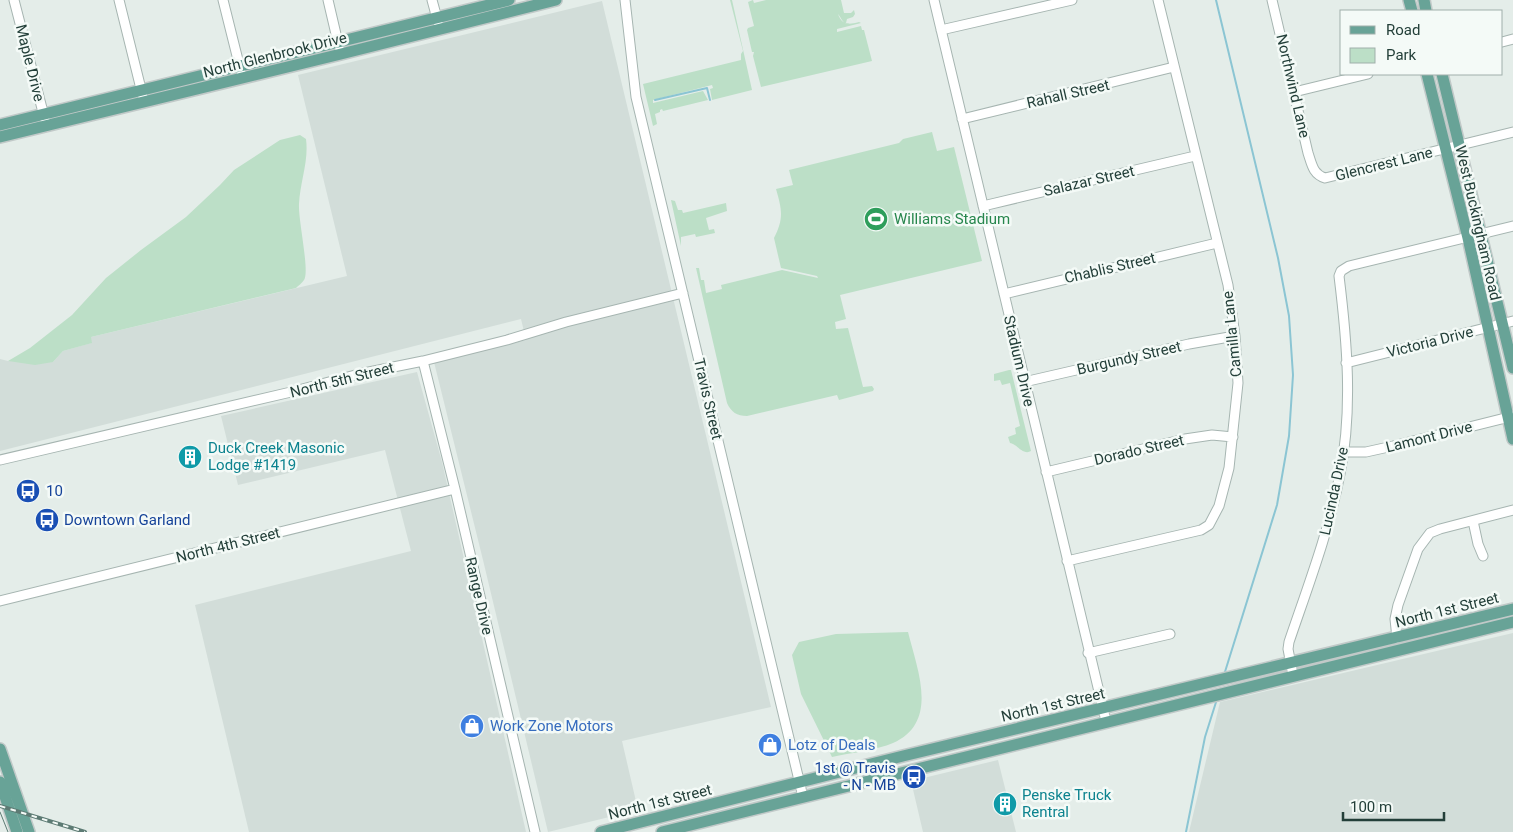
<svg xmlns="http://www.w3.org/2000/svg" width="1513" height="832" font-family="Roboto,sans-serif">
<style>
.built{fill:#d2ddd9}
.green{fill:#bcdfc7}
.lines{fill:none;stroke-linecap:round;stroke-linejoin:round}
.stream{stroke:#8bc5d3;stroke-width:2}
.minor-casing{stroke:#a6b5b1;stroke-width:11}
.major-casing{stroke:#c1c9c8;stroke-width:14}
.minor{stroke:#fff;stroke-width:9}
.major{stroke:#68a397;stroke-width:11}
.tram{stroke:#5d7b74;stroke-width:1}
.rail-casing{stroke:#5d7b74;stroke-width:4}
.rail{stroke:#f4faf7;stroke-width:2;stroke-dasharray:5.5;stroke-linecap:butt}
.labels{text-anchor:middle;stroke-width:5;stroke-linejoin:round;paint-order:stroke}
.street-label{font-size:15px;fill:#233f39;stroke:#f4faf7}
.leisure-label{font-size:15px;fill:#27864d;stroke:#f4faf7;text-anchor:start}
.culture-label{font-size:15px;fill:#0d838f;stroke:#f4faf7;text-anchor:start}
.transit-label{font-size:15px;fill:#164399;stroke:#f4faf7;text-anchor:start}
.shop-label{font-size:15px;fill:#366cbe;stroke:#f4faf7;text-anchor:start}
</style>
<rect width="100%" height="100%" fill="#e4ede9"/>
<path class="built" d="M 602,1 L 771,707 L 622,741 L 638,810 L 548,832 L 483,560 L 434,362 L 526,340 L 521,319 L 0,451 L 0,359 L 8,361 L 53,362 L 63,351 L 91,343 L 91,337 L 347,276 L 298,75 Z
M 417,372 L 442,462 L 526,832 L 249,832 L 195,605 L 411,551 L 385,450 L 238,485 L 221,416 Z
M 1513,633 L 1513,832 L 1189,832 L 1220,702 Z
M 998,760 L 1016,832 L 923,832 L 911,781 Z"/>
<path class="green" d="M 730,0 L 732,0 L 752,90 L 712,100 L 710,89 L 713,88 L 712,85 L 653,100 L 653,103 L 703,91 L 708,100 L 663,111 L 662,109 L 660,110 L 660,112 L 655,114 L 657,124 L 653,126 L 643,84 L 741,60 L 741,54 L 743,51 Z
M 753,0 L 754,3 L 766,0 L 841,0 L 844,13 L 851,13 L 854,10 L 855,14 L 853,17 L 847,19 L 846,23 L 850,23 C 842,25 842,18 838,14 C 842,25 848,25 859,22 L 861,23 L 837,29 L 837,32 L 861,26 L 862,30 L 864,30 L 872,61 L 761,87 L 753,56 L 754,52 L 752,52 L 747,30 L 748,28 L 754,26 L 748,2 Z
M 932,132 L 937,151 L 954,147 L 982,261 L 840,295 L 846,319 L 835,322 L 836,329 L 848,328 L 863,387 L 872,386 L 874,389 L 873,391 L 839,400 L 837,395 L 747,416 C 737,416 731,412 727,403 L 696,268 L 699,268 L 701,280 L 704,280 L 706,293 L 722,289 L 721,285 L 782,270 L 818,278 L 817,276 L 781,268 L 774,238 C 784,218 782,210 776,189 L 793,185 L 789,170 L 899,143 L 903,139 Z
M 300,135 L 306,139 C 309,161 300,182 299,204 C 298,220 310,272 304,280 C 302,283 298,286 296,288 L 91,337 L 92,343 L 63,351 L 53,362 L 35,365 L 8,361 L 30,348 L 72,315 L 106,278 L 141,250 L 186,217 L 220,185 L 234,170 L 280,140 Z
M 671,200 L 675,201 L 678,210 L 682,210 L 683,213 L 726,203 L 727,211 L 706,218 L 709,230 L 714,229 L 715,233 L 696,237 L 695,234 L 681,237 L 681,246 Z
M 1009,370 L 1011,370 L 1031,451 C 1023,456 1016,443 1010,443 L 1008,437 L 1016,434 L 1015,428 L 1020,426 L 1010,383 L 1002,385 L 1000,380 L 994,381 L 994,374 Z
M 908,632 C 917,669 940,722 893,743 C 877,750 850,753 832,757 L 801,694 L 792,655 L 799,642 L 836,634 Z"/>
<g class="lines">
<path class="stream" d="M 1216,0 L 1278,258 L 1289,316 L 1293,375 L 1289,436 L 1277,505 L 1224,675
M 655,100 L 707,88 L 710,100
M 1186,832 L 1205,737 L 1217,699"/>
<g class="minor-casing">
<path id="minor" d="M 14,0 L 45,120
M 119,0 L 143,97
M 223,0 L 241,72
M 328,0 L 339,47
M 432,0 L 438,22
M 625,0 L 636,97 L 803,797
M 934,0 L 1106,721
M 1272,0 L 1308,153 C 1312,165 1313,174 1325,178 L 1513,132
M 941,30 L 1072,0
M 1502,42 L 1513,39
M 1294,92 L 1368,74
M 962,119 L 1174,67
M 983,206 L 1195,156
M 1004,294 L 1217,243
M 423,361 L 455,489 L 535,832
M 1346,363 L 1513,321
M 1024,382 L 1189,344 L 1235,336
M 1343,452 L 1366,452 L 1393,446 L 1513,416
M 0,460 L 291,392 L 359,374 L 423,361 L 507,340 L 566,322 L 683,293
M 1046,472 L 1185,439 L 1212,435 L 1233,437
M 1473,521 L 1478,544 L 1483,556
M 1067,561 L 1201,530 L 1209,525 L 1219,506 L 1229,468 L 1238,383 L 1235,336 L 1228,285 L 1158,0
M 0,601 L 455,489
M 1397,638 L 1395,619 L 1398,605 L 1418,549 L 1430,533 L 1440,529 L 1513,510
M 1088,653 L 1170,634
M 1293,675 L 1288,649 L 1289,642 C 1308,586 1329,531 1340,474 C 1353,410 1347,341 1339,276 L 1341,271 L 1349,266 L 1513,226"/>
</g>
<g class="major-casing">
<path id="major" d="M 1409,0 L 1412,11
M 1424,0 L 1426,11
M 1427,74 L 1468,238 L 1513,439
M 1442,74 L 1513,368
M 0,125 L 509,0
M 0,137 L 341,54 L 556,0
M 0,749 L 29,832
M 0,782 L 17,832
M 601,832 L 903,756 L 1513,609
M 662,832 L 1513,622"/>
</g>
<use href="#minor" class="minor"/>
<use href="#major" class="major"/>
<path class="tram" d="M 0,812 L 8,832"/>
<g class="rail-casing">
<path id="rail" d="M 0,806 L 85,832"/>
</g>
<use href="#rail" class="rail"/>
</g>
<defs>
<g id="stadium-disc" transform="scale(1.25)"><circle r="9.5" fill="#2e9e5b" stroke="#f4faf7"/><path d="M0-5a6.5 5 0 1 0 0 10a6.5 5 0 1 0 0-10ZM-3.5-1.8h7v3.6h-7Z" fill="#fff"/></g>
<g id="building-disc" transform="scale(1.25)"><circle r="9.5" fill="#0f9aa8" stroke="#f4faf7"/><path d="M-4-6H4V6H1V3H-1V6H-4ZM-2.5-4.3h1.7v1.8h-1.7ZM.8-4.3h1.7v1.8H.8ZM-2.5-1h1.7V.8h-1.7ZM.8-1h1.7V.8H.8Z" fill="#fff"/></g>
<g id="bus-disc" transform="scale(1.25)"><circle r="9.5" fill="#1a4fb4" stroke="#f4faf7"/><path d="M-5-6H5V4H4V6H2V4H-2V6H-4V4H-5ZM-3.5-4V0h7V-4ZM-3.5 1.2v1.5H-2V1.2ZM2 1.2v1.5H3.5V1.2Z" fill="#fff"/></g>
<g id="shop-disc" transform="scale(1.25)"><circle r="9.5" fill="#3f7fe0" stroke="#f4faf7"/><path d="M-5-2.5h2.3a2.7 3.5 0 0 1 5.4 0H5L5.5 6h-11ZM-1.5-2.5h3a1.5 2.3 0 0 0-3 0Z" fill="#fff"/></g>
</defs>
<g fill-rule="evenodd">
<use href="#stadium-disc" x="876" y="219"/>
<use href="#building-disc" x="190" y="457"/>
<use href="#bus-disc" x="28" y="491"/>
<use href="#bus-disc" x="47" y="520"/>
<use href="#shop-disc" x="472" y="726"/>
<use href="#shop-disc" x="770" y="745"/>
<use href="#bus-disc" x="914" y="777"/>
<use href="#building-disc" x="1005" y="804"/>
</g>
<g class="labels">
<g class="street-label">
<text transform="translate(275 55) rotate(-14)" y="5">North Glenbrook Drive</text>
<text transform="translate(30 63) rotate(76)" y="5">Maple Drive</text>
<text transform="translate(1293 86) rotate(77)" y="5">Northwind Lane</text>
<text transform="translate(1068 94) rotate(-13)" y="5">Rahall Street</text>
<text transform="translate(1384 164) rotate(-14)" y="5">Glencrest Lane</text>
<text transform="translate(1089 181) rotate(-13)" y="5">Salazar Street</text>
<text transform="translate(1478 223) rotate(77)" y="5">West Buckingham Road</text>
<text transform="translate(1110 268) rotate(-13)" y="5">Chablis Street</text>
<text transform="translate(1232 334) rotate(-96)" y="5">Camilla Lane</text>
<text transform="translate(1430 342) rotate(-14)" y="5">Victoria Drive</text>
<text transform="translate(1129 358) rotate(-13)" y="5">Burgundy Street</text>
<text transform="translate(1019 361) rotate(77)" y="5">Stadium Drive</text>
<text transform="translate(342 380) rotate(-14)" y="5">North 5th Street</text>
<text transform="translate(708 399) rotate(77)" y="5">Travis Street</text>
<text transform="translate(1429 437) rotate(-14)" y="5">Lamont Drive</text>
<text transform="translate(1139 450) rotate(-13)" y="5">Dorado Street</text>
<text transform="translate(1334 491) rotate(-78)" y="5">Lucinda Drive</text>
<text transform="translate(228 545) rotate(-14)" y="5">North 4th Street</text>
<text transform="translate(479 596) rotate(77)" y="5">Range Drive</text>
<text transform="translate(1447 610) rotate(-14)" y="5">North 1st Street</text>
<text transform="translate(1053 705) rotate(-13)" y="5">North 1st Street</text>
<text transform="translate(660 802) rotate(-14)" y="5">North 1st Street</text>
</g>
<g class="leisure-label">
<text x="894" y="224">Williams Stadium</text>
</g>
<g class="culture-label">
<text x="208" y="453">Duck Creek Masonic<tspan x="208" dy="17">Lodge #1419</tspan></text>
<text x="1022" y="800">Penske Truck<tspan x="1022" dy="17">Rentral</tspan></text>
</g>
<g class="transit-label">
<text x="46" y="496">10</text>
<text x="64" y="525">Downtown Garland</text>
<text x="896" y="773" text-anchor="end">1st @ Travis<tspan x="896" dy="17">- N - MB</tspan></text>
</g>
<g class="shop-label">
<text x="490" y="731">Work Zone Motors</text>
<text x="788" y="750">Lotz of Deals</text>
</g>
</g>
<rect x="1340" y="10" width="162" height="65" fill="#f4faf7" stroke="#a0afab"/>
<rect x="1350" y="26" width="25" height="8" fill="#68a397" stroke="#a0afab"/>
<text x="1386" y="35" font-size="15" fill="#233f39">Road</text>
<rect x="1350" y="48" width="25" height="15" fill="#bcdfc7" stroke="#a0afab"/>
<text x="1386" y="60" font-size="15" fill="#233f39">Park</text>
<path d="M1343 812v8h101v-8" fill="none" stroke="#233f39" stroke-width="2.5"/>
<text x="1350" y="812" font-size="15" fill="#233f39" stroke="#f4faf7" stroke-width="4" paint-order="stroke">100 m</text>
</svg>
